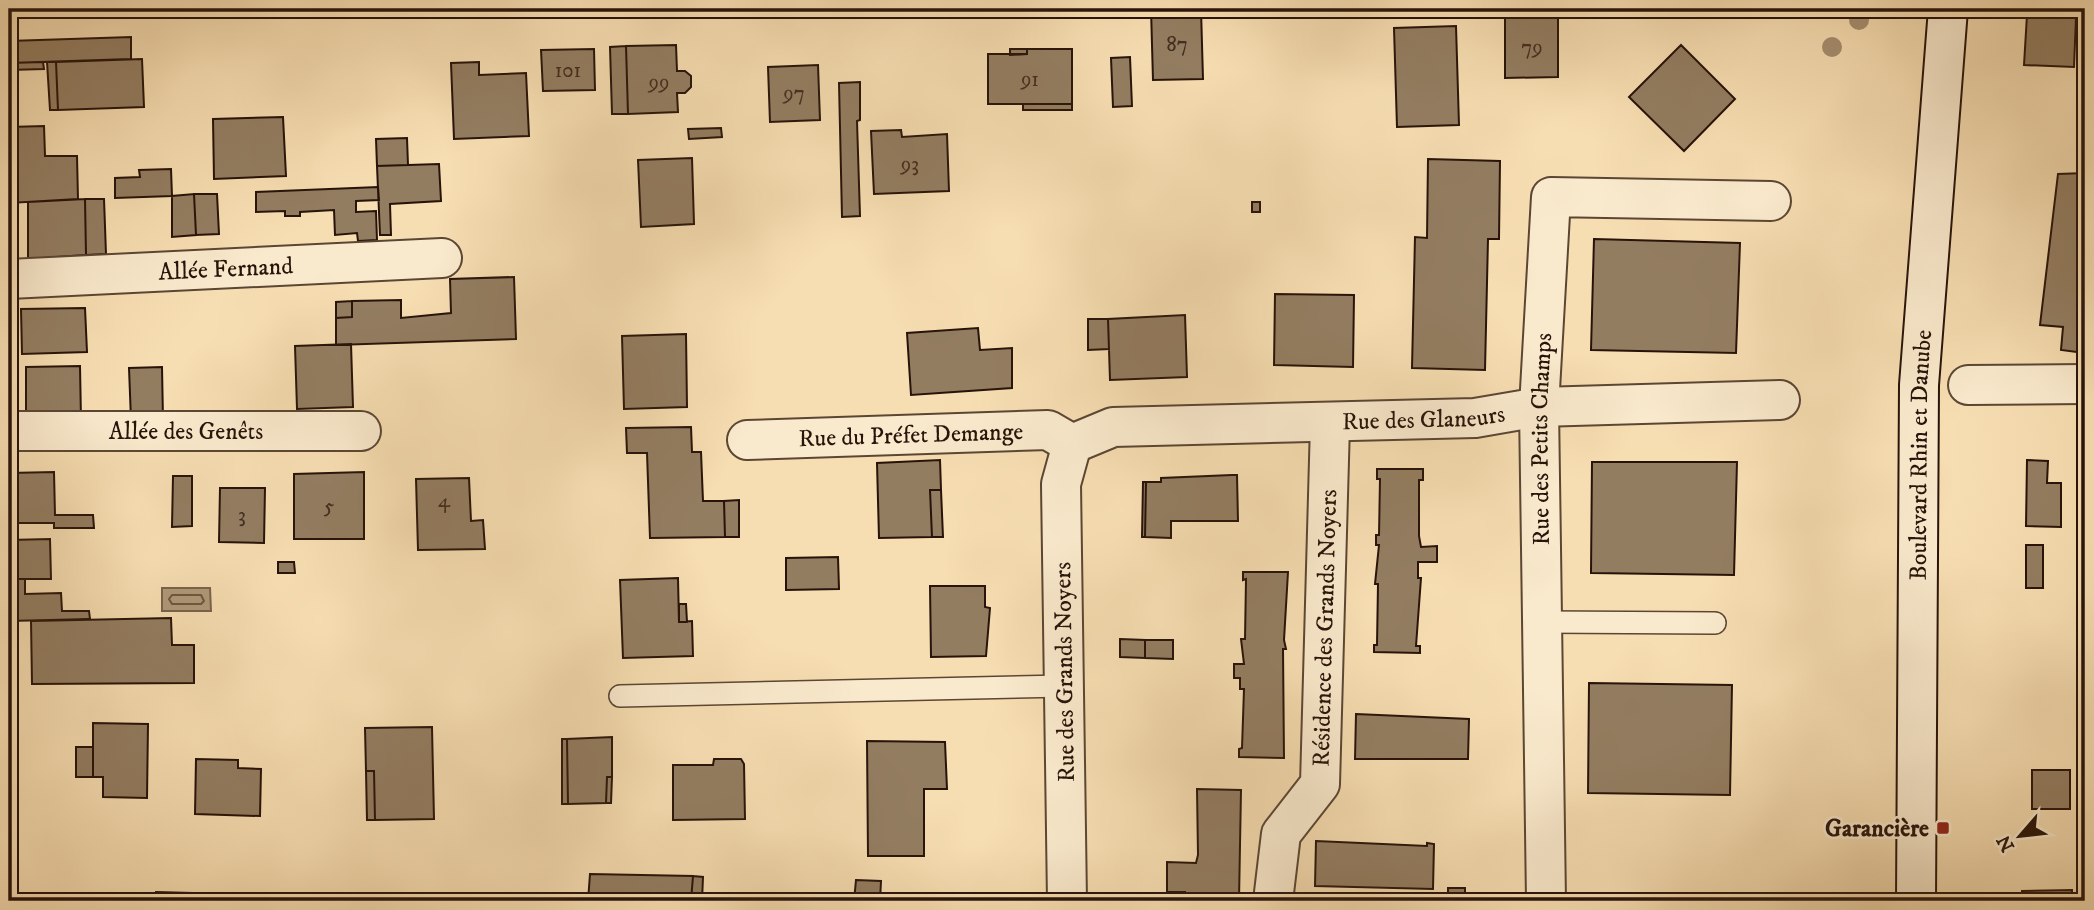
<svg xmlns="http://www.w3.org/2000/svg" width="2094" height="910" font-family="'IM FELL DW Pica',serif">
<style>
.water{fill:#b09979;stroke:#79634d;stroke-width:2}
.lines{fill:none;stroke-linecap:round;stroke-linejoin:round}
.shore{stroke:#6c5642;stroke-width:2}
.building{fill:#937d61;stroke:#27130a;stroke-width:2}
.service-casing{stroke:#5b4634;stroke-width:24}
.minor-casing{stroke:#5b4634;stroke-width:42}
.secondary-casing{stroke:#27130a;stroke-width:42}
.service{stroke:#faeacd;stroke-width:21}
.minor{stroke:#faeacd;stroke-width:38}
.secondary{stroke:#faeacd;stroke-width:38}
.tree{fill:#a68f71}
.poi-dot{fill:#8f2418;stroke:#faeacd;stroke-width:2.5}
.labels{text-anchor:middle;stroke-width:5;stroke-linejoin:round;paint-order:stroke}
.number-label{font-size:21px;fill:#422e20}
.street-label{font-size:24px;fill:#27130a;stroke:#faeacd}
.poi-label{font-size:24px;font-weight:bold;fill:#27130a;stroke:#faeacd;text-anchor:end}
</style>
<rect width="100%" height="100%" fill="#f7deb2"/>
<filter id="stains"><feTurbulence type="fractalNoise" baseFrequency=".00286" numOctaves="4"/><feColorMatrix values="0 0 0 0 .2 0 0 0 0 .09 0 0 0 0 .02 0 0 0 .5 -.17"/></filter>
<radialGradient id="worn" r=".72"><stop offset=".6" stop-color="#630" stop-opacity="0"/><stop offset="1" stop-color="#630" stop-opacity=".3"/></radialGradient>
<path class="water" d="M 162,588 L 210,588 L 211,611 L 162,611 Z"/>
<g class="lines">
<path class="shore" d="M 172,595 L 201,595 L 204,601 L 201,604 L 172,604 L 169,599 Z"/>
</g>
<path class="building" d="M 1151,9 L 1201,9 L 1203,79 L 1153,80 Z
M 2027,15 L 2076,18 L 2074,67 L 2024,65 Z
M 1505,17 L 1558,17 L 1558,77 L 1505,78 Z
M 1456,26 L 1459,125 L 1397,127 L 1394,28 Z
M 131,37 L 131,59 L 9,63 L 9,41 Z
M 676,45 L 677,71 L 685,71 L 691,76 L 691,87 L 685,93 L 677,93 L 678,112 L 628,114 L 626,46 Z
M 1681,45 L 1735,99 L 1684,151 L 1629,97 Z
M 626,46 L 628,114 L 612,114 L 610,47 Z
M 594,49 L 595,90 L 543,91 L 541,50 Z
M 1010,49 L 1027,49 L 1027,54 L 1010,55 Z
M 1027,49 L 1072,49 L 1072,104 L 988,104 L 988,54 L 1027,54 Z
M 1130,57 L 1132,106 L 1113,107 L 1111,58 Z
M 142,59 L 144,107 L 58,110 L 56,62 Z
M 43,62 L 44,69 L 9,70 L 9,63 Z
M 47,62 L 56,62 L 58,110 L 50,110 Z
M 479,62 L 479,75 L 526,73 L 529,136 L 454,139 L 451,63 Z
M 818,65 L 820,120 L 770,122 L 768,67 Z
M 860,82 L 860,120 L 857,121 L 860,216 L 842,217 L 839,83 Z
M 1023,104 L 1072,104 L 1072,110 L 1023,110 Z
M 283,117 L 286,176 L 214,179 L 213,119 Z
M 44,126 L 45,156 L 77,156 L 78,199 L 9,203 L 9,127 Z
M 721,128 L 722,137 L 689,139 L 688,129 Z
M 901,130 L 902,137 L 947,134 L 949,191 L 874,194 L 871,131 Z
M 407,138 L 408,165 L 377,166 L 376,139 Z
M 692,158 L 694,224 L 641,227 L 638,160 Z
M 1428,159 L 1500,161 L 1499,239 L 1488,239 L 1485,370 L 1412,368 L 1415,237 L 1427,238 Z
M 439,164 L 441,201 L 390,204 L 391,235 L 380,235 L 377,166 Z
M 171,169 L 172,196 L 115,198 L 115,178 L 140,177 L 139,170 Z
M 2085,173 L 2085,353 L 2061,350 L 2063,327 L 2040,325 L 2058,174 Z
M 378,187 L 379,200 L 356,201 L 356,212 L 376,211 L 377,240 L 358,241 L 357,233 L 335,235 L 334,210 L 300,212 L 300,216 L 285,216 L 285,211 L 256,212 L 256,192 Z
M 194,194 L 217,194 L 219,234 L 196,235 Z
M 194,194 L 196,235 L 172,237 L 172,196 Z
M 85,199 L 104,199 L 106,254 L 86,255 Z
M 85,199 L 86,255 L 28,259 L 28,202 Z
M 1252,202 L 1260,202 L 1260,212 L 1252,212 Z
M 1594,239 L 1740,243 L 1736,353 L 1591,350 Z
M 514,277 L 516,339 L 336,345 L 336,318 L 352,317 L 352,301 L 401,300 L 401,318 L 451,313 L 450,279 Z
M 1275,294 L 1354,295 L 1353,367 L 1274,365 Z
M 352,301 L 352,317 L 336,318 L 336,302 Z
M 85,308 L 87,352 L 22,354 L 21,309 Z
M 1185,315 L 1187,377 L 1110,380 L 1108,319 Z
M 1088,319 L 1108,319 L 1109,349 L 1088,350 Z
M 978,328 L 980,350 L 1012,348 L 1012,388 L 911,395 L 907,333 Z
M 686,334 L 687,407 L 624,409 L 622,336 Z
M 351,344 L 353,407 L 297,409 L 295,346 Z
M 80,366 L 81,420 L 26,421 L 26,367 Z
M 162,367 L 163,419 L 131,420 L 129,368 Z
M 691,427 L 692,452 L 701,452 L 703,501 L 724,501 L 725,537 L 650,538 L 647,453 L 627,453 L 626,428 Z
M 940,460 L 941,490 L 930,490 L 932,537 L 879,538 L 877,463 Z
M 2027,460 L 2048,461 L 2047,483 L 2061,483 L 2061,527 L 2026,526 Z
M 1592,462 L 1737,462 L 1734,575 L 1591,573 Z
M 1377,469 L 1423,469 L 1423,480 L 1419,480 L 1419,536 L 1421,547 L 1437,546 L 1437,562 L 1418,562 L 1418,578 L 1421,578 L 1416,646 L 1420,646 L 1420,653 L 1374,652 L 1374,645 L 1377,645 L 1378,584 L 1375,584 L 1379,545 L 1376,545 L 1376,535 L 1379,535 L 1380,479 L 1377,479 Z
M 54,472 L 55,515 L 93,515 L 94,528 L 54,528 L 54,523 L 9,523 L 9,473 Z
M 364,472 L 364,539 L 294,539 L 294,474 Z
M 1232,475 L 1237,475 L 1238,521 L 1171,521 L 1171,538 L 1145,537 L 1146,482 L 1161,482 L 1161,478 Z
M 173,476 L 192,476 L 192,526 L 172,527 Z
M 469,478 L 471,521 L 483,520 L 485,549 L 418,550 L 416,479 Z
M 1143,482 L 1146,482 L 1145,537 L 1142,537 Z
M 220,488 L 265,488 L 264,543 L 219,542 Z
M 930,490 L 941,490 L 943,537 L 932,537 Z
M 739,500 L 739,537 L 725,537 L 724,501 Z
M 2077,515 L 2085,515 L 2085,566 L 2077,565 Z
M 50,539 L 51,579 L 9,579 L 9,540 Z
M 2026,545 L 2043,545 L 2043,588 L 2026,588 Z
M 838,557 L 839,589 L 786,590 L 786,558 Z
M 278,562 L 294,562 L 295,573 L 278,573 Z
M 1243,572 L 1288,572 L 1284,640 L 1286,649 L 1283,649 L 1284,758 L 1239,757 L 1239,749 L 1242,748 L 1244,689 L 1240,689 L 1240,678 L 1234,678 L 1234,664 L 1244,664 L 1241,639 L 1245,639 L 1246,579 L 1243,580 Z
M 678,578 L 679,622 L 692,621 L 693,656 L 623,658 L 620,580 Z
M 9,579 L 25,579 L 25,594 L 61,593 L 62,611 L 89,611 L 90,619 L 9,621 Z
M 930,586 L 985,586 L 985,607 L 990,608 L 986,656 L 931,657 Z
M 679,604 L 686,604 L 687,622 L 679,622 Z
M 171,618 L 172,645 L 194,645 L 194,683 L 32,684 L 31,621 Z
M 1120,639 L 1145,640 L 1145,658 L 1120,657 Z
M 1145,640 L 1173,640 L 1173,659 L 1145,658 Z
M 1589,683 L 1732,685 L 1730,795 L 1588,793 Z
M 1356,714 L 1469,719 L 1468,759 L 1355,759 Z
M 93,723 L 148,724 L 147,798 L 103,797 L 103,777 L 93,777 Z
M 432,727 L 434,819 L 375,820 L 374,771 L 366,771 L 365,728 Z
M 612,737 L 612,777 L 607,777 L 606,803 L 568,804 L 567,739 Z
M 562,739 L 567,739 L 568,804 L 562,804 Z
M 867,741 L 945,742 L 947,789 L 924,789 L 924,856 L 868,856 Z
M 76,747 L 93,747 L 93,777 L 76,777 Z
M 196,759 L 238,760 L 238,768 L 261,769 L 260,816 L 195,814 Z
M 714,759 L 741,759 L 744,764 L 745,819 L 673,820 L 673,765 L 713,765 Z
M 2032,770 L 2070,770 L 2070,809 L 2032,809 Z
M 366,771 L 374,771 L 375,820 L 367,820 Z
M 607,777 L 612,777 L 611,803 L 606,803 Z
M 1197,789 L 1241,790 L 1239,901 L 1195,901 L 1195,897 L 1185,896 L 1185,892 L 1167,892 L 1167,862 L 1196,863 L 1198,855 Z
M 1316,841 L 1427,846 L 1427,843 L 1434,844 L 1433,889 L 1315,886 Z
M 590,874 L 693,876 L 691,901 L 588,901 Z
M 693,876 L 703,877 L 702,901 L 691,901 Z
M 856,880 L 881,881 L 880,901 L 854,901 Z
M 1448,888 L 1465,888 L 1465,901 L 1448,901 Z
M 2072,890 L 2072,901 L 2022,901 L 2022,891 Z
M 156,892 L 229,894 L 229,901 L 155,901 Z
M 1587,900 L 1728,901 L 1587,901 Z"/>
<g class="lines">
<g class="service-casing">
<path id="service" d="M 1542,622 L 1715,623
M 620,696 L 1064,686"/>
</g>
<g class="minor-casing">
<g id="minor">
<path id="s1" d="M 9,279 L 442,258"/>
<path d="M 1968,385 L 2085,384"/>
<path id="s2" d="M 9,431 L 361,431"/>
<path id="s3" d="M 747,440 L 1048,430 L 1072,444"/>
<path id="s4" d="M 1072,444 L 1113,427 L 1475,418 L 1539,407 L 1780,400"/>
<path d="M 1067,901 L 1061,484 L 1072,444"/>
<path id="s5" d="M 1273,901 L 1281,834 L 1320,784 L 1330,424"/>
<path id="s6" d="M 1546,901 L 1539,407 L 1551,197 L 1771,201"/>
</g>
</g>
<g class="secondary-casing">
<g id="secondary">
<path id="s7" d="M 1916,901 L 1919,385 L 1948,9"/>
</g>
</g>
<use href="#service" class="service"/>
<use href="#minor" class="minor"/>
<use href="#secondary" class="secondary"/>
</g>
<g class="tree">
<circle cx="1859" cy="20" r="10"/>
<circle cx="1832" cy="47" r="10"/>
</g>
<rect class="poi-dot" x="1936" y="821" width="14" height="14" rx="3.5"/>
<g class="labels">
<g class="number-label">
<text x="1177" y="51">87</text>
<text x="1532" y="54">79</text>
<text x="568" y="77">101</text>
<text x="1030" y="86">91</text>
<text x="659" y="89">99</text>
<text x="794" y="100">97</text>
<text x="910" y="171">93</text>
<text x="444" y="507">4</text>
<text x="329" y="513">5</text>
<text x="242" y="522">3</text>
</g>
<g class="street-label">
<text dy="8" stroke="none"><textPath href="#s1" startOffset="217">Allée Fernand</textPath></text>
<text dy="8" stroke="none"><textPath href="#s4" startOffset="355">Rue des Glaneurs</textPath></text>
<text dy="8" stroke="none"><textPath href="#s2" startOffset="177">Allée des Genêts</textPath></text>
<text dy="8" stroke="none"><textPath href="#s3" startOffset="164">Rue du Préfet Demange</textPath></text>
<text dy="8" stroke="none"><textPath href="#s6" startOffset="462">Rue des Petits Champs</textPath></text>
<text dy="8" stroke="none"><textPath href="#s7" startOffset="446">Boulevard Rhin et Danube</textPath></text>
<text dy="8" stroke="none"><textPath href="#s5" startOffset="287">Résidence des Grands Noyers</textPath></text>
<text transform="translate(1064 672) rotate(-91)" y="8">Rue des Grands Noyers</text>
</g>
<g class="poi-label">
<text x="1929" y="836">Garancière</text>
</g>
</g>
<rect width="2094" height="910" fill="none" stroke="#f7deb2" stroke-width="35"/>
<rect x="10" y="10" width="2073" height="889" fill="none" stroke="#27130a" stroke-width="3.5"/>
<rect x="18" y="18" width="2059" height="875" fill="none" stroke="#27130a" stroke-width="2"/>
<g transform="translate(2020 836) rotate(242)" stroke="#faeacd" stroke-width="5" paint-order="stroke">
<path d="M0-5L12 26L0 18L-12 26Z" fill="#27130a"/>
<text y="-10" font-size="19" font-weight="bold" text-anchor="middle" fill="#27130a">N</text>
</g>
<rect width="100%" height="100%" filter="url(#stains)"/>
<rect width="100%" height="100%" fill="url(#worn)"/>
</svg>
